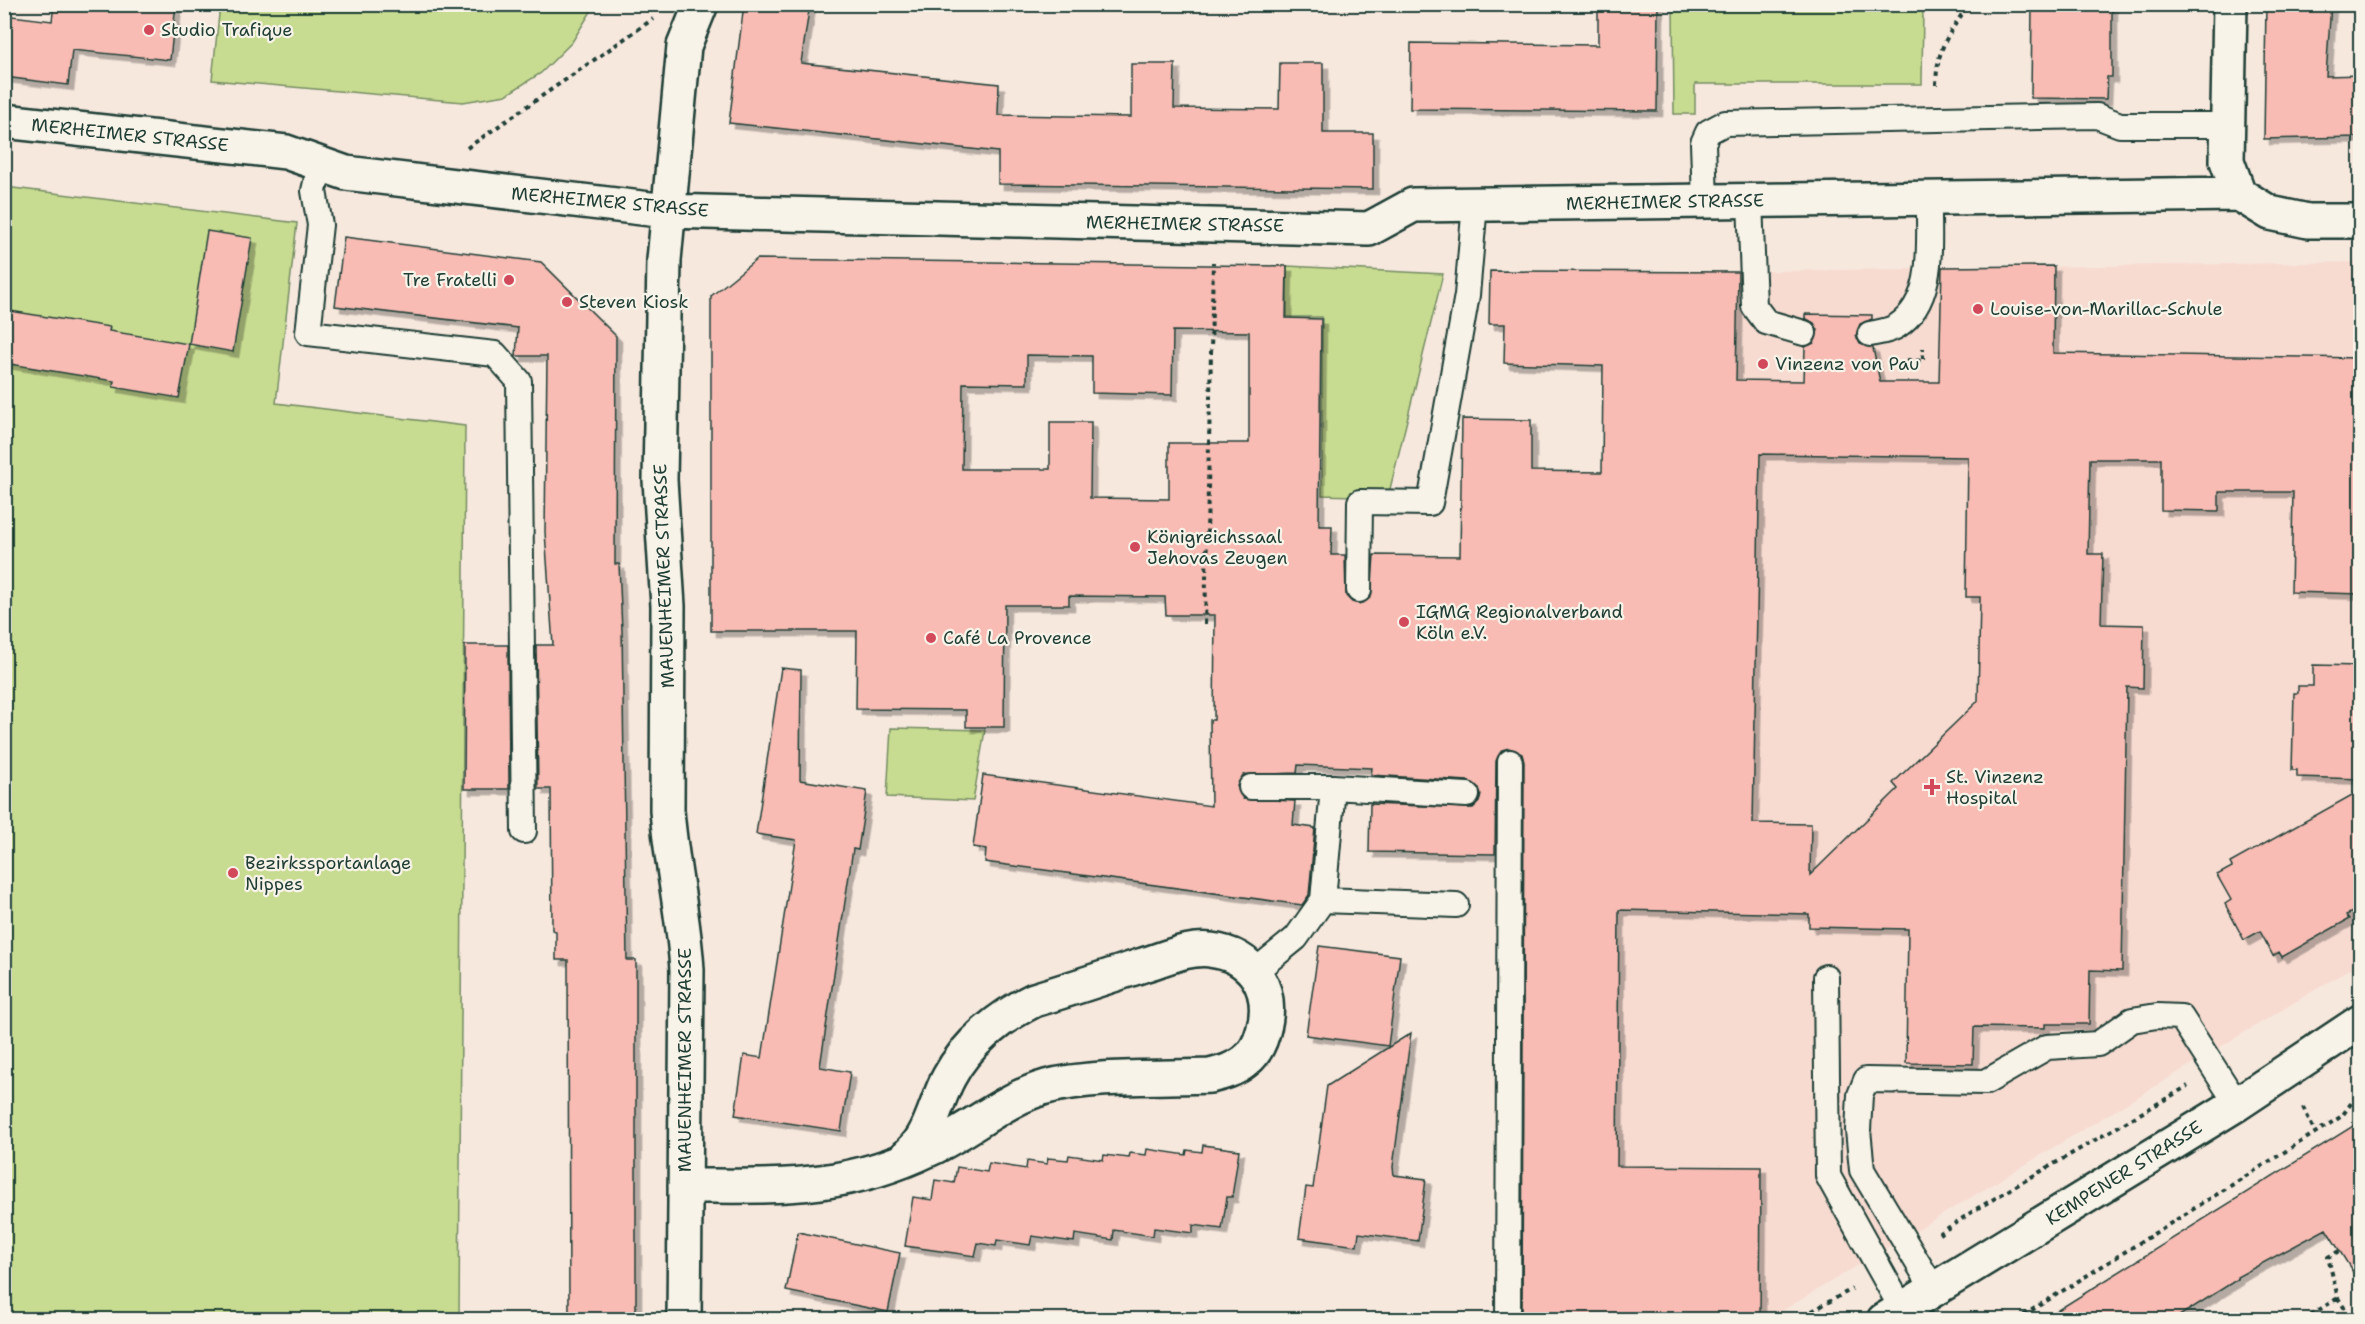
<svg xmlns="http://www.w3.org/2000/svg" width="2365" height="1324" font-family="'Shantell Sans',sans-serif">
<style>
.built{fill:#f7dbd1}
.green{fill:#c8dc91;stroke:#748c62;stroke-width:1.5}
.building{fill:#f8bcb4;stroke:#1f3d34;stroke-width:1.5;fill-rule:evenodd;filter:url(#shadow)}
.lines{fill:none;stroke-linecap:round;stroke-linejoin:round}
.lane-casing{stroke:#1f3d34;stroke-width:28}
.street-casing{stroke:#1f3d34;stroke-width:38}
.secondary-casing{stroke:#1f3d34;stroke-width:38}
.path{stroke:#1f3d34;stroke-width:4;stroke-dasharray:4.5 4.5;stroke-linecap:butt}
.lane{stroke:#f7f3e8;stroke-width:24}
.street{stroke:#f7f3e8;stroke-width:33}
.secondary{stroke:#f7f3e8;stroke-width:33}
.poi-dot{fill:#d1495b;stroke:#f7f3e8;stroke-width:2}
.labels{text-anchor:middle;stroke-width:4.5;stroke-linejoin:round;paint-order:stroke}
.poi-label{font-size:18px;fill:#1f3d34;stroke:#f7f3e8;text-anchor:start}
.street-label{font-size:18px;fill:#1f3d34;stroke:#f7f3e8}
</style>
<defs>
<filter id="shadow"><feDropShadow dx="5.5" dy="5.5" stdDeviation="0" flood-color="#0004"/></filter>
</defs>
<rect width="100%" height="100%" fill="#f7e8de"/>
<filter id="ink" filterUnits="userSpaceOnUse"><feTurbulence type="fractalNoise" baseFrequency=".0167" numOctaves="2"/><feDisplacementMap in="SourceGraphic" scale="12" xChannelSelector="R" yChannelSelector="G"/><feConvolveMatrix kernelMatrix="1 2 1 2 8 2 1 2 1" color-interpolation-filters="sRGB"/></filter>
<g filter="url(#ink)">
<path class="built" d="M 2360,262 L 2360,963 L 1769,1319 L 1494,1320 L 1504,726 L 1583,729 L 1632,273 Z"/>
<path class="green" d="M 220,5 L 220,4 L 595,5 L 572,42 L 541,73 L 506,95 L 463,102 L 212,80 Z
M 1673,5 L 1923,5 L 1922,84 L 1695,84 L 1695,114 L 1674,114 Z
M 5,187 L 297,223 L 276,403 L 465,426 L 459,1319 L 5,1320 Z
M 1287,266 L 1443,274 L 1388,497 L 1322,495 L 1322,317 L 1287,317 Z
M 891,728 L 985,730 L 973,801 L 887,797 Z"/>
<path class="building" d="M 54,4 L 176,4 L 170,60 L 72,50 L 68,85 L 4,77 L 4,15 L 52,21 Z
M 744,4 L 810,4 L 801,63 L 999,84 L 998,115 L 1131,117 L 1131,64 L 1175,64 L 1174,108 L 1279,109 L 1280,63 L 1323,63 L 1323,133 L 1373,133 L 1373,189 L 998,184 L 998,152 L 729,123 Z
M 1598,4 L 1658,4 L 1657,111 L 1410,109 L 1411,43 L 1598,45 Z
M 2032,4 L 2112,4 L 2112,77 L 2107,77 L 2106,99 L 2031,98 Z
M 2266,4 L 2331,4 L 2326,76 L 2361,75 L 2361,137 L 2264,139 Z
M 207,231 L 252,238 L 233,352 L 189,344 Z
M 344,237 L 541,262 L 616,336 L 615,564 L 619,564 L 622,630 L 627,960 L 636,960 L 636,1320 L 569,1320 L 568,960 L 556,960 L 556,931 L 552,930 L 551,789 L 538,789 L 536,645 L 553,645 L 545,532 L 547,356 L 516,356 L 518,328 L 335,306 Z
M 757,259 L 1287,266 L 1286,318 L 1321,319 L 1319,526 L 1332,526 L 1331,555 L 1345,555 L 1346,596 L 1352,602 L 1359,604 L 1371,597 L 1374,555 L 1460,556 L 1462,419 L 1531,420 L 1531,471 L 1602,472 L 1603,366 L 1504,363 L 1505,324 L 1489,324 L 1490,271 L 1738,272 L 1736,380 L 1804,381 L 1805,347 L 1814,343 L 1818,330 L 1814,323 L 1805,318 L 1805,314 L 1872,315 L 1872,319 L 1860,324 L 1856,336 L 1860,344 L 1873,348 L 1880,382 L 1939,382 L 1942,267 L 2054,266 L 2053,353 L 2361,358 L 2361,594 L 2291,592 L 2293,492 L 2219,492 L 2219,511 L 2161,510 L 2161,459 L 2090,459 L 2088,554 L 2103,554 L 2101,624 L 2144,625 L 2143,688 L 2127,687 L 2122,971 L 2090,970 L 2089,1024 L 2045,1024 L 2045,1028 L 1974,1027 L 1973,1064 L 1906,1063 L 1908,929 L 1809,927 L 1809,914 L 1619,910 L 1617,1166 L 1761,1167 L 1760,1320 L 1522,1320 L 1524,762 L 1522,754 L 1509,748 L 1502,750 L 1496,761 L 1495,854 L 1369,852 L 1370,804 L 1473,808 L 1479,802 L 1481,795 L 1479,788 L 1468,781 L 1371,775 L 1372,768 L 1298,765 L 1297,773 L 1243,775 L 1237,786 L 1243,799 L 1295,801 L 1293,825 L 1315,828 L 1309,895 L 1302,905 L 985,862 L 986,849 L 973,847 L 983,775 L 1211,806 L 1210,720 L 1214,720 L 1215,615 L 1166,615 L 1165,597 L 1069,596 L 1069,605 L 1005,605 L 1004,727 L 966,727 L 966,710 L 856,709 L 857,631 L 711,631 L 711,296 ZM 1173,331 L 1249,332 L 1249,443 L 1169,443 L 1169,499 L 1090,498 L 1091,422 L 1050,422 L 1050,469 L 962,469 L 963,383 L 1027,384 L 1027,355 L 1092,356 L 1092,393 L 1172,395 ZM 1760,454 L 1968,457 L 1966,597 L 1980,597 L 1978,701 L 1893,783 L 1898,789 L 1810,875 L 1811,824 L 1753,823 Z
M 4,310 L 110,327 L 109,331 L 189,344 L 179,398 L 113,387 L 114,381 L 4,363 Z
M 465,645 L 508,645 L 509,789 L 464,789 Z
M 2313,665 L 2361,666 L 2361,779 L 2297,777 L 2297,770 L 2292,770 L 2294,693 L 2298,693 L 2298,686 L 2313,686 Z
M 781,668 L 801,670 L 800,780 L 867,791 L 858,850 L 853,849 L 820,1067 L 850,1072 L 841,1131 L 735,1115 L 744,1055 L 762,1058 L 796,840 L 756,834 Z
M 2361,790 L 2361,908 L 2346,915 L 2349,919 L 2282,957 L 2279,952 L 2273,956 L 2260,931 L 2244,940 L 2225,904 L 2231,900 L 2217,875 L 2232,867 L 2230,863 Z
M 1319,946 L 1400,956 L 1388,1046 L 1306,1035 Z
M 1411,1033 L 1393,1167 L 1394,1175 L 1426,1179 L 1418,1241 L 1359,1233 L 1357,1246 L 1299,1238 L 1306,1187 L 1313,1188 L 1327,1086 Z
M 2361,1121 L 2361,1285 L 2326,1229 L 2237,1277 L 2238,1279 L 2173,1320 L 2042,1320 Z
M 1203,1145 L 1239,1150 L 1232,1197 L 1227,1197 L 1222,1229 L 1193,1225 L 1193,1233 L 1154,1228 L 1153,1236 L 1114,1230 L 1113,1240 L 1075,1234 L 1074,1242 L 1032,1236 L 1030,1245 L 997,1240 L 996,1246 L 978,1243 L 975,1256 L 905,1246 L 913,1197 L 932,1200 L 935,1180 L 954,1183 L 957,1167 L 987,1172 L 989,1163 L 1026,1169 L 1027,1161 L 1047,1164 L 1048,1158 L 1068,1160 L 1069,1155 L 1103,1160 L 1104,1155 L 1129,1158 L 1130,1153 L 1146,1155 L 1147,1149 L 1186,1155 L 1187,1150 L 1202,1152 Z
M 798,1232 L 900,1253 L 888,1312 L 786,1291 Z"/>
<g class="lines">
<g class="lane-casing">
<path id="lane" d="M 320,165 L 314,191 L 320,225 L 308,333 L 495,354 L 519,381 L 524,831
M 1705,201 L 1703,143 L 1708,132 L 1725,123 L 2097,116 L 2120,125 L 2228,125
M 1750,201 L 1754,306 L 1766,322 L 1804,333
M 1870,334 C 1879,332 1890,331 1897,326 C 1937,300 1928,240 1929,199
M 1359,590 L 1360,502 L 1430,503 L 1467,295 L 1475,204
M 1251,787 L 1333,787
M 1323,900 L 1333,787 L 1467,795
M 1254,972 L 1296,938 L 1323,900 L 1456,905
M 1826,977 L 1828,1176 L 1902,1309
M 1934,1290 L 1862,1170 L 1858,1130 L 1860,1095 L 1866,1080 L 1986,1082 L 2047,1047 L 2098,1044 L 2132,1020 L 2157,1016 L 2181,1017 L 2237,1104
M 1508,1320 L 1510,762"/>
</g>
<g class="street-casing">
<path id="street" d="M 2230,4 L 2227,161 L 2239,194
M 4,121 L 286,152 L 346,173 L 667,211 L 1369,229 L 1413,205 L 2239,194 L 2270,213 L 2308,221 L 2360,221
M 685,1186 C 779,1186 843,1191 930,1149 C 970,1130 1004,1099 1046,1087 C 1092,1075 1162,1078 1210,1076 C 1222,1073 1234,1070 1244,1062 C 1254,1055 1260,1043 1263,1032 C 1275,990 1254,955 1210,950 C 1188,947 1164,959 1143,965 C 1107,977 1071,989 1034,1000 C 1000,1017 967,1043 949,1077 C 939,1095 933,1121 923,1137 C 918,1146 909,1154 902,1161
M 684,1320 L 687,970 C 684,916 671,864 667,810 L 668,606 L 660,480 L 664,260 L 684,46 L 701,4"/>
</g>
<g class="secondary-casing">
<path id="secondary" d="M 1884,1320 L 2237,1104 L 2360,1022"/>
</g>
<path class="path" d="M 1936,85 C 1937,47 1948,35 1969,4
M 467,148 L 653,19
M 1907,360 L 1923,361 L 1923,348
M 1205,624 L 1213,262
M 2303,1107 L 2315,1132
M 1939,1234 L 1978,1208 L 2188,1086
M 2339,1251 L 2328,1257 L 2338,1298 L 2352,1320
M 1796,1320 L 1852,1289
M 2016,1320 L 2342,1116 L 2360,1091
M 2303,1320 L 2338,1298"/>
<use href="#lane" class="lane"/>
<use href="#street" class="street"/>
<use href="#secondary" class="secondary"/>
</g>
</g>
<g class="poi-dot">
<circle cx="149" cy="30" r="6"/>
<circle cx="509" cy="280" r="6"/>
<circle cx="567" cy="302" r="6"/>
<circle cx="1978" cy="309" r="6"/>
<circle cx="1763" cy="364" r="6"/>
<circle cx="1135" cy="547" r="6"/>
<circle cx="1404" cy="622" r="6"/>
<circle cx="931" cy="638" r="6"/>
<path d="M1929 778h6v6h6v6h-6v6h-6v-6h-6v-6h6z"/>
<circle cx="233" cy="873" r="6"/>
</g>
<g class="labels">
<g class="poi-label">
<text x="161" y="36">Studio Trafique</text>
<text x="497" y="286" text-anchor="end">Tre Fratelli</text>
<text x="579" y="308">Steven Kiosk</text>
<text x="1990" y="315">Louise-von-Marillac-Schule</text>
<text x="1775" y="370">Vinzenz von Pau</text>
<text x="1147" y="543">Königreichssaal<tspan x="1147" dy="21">Jehovas Zeugen</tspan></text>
<text x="1416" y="618">IGMG Regionalverband<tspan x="1416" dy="21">Köln e.V.</tspan></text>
<text x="943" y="644">Café La Provence</text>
<text x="1946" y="783">St. Vinzenz<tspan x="1946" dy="21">Hospital</tspan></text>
<text x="245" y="869">Bezirkssportanlage<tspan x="245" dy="21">Nippes</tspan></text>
</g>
<g class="street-label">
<text transform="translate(130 135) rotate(6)" y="6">MERHEIMER STRASSE</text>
<text transform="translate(610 202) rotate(5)" y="6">MERHEIMER STRASSE</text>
<text transform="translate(1665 202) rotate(-1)" y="6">MERHEIMER STRASSE</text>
<text transform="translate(1185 224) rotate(1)" y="6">MERHEIMER STRASSE</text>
<text transform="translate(664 576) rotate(-92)" y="6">MAUENHEIMER STRASSE</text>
<text transform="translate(685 1060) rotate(-90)" y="6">MAUENHEIMER STRASSE</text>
<text transform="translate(2124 1173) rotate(-32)" y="6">KEMPENER STRASSE</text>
</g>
</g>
<rect width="2365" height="1324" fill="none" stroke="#f7f3e8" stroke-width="24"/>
<rect x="12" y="12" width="2341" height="1300" fill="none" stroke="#1f3d34" stroke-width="2" filter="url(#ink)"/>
</svg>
